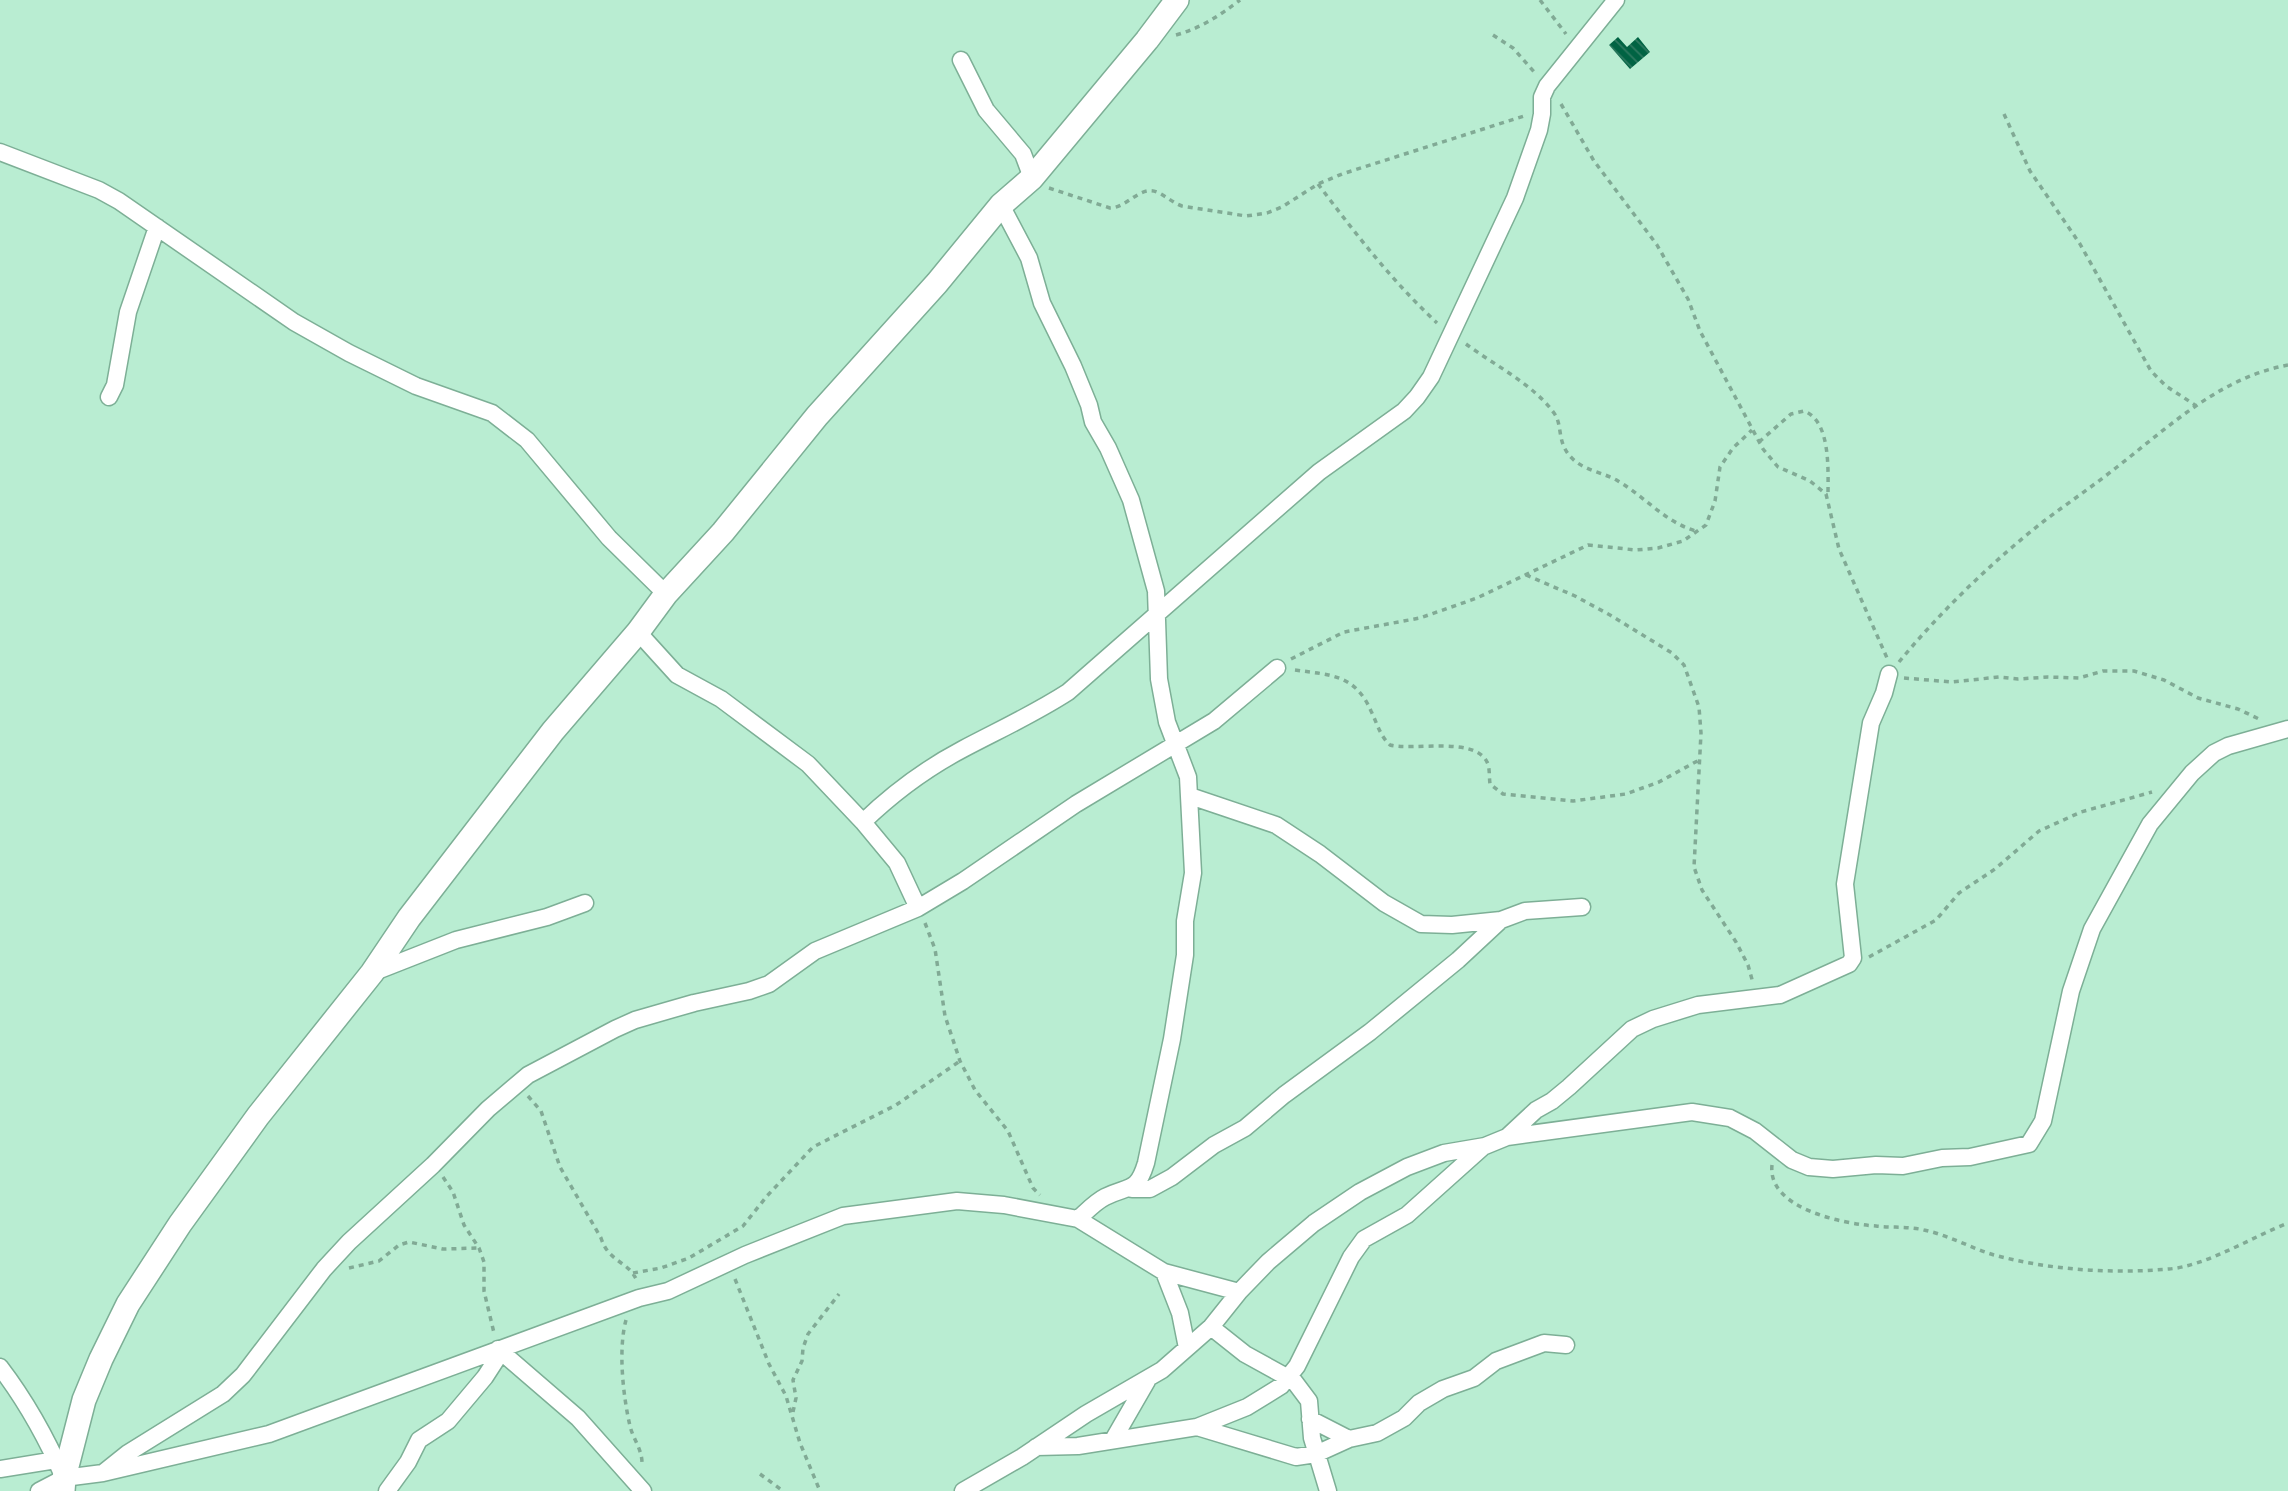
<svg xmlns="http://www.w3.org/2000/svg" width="2288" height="1491" font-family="'Fira Sans Condensed',sans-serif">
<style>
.building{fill:url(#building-back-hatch)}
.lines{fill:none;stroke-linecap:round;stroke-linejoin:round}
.street-casing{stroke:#7daf96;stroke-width:19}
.secondary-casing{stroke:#7daf96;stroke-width:26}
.path{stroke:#81aa95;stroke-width:3.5;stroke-dasharray:5 5;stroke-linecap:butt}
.street{stroke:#fff;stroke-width:16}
.secondary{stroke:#fff;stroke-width:23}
</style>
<defs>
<pattern id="building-back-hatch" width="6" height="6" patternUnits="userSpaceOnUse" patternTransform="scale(1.75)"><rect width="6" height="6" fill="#016343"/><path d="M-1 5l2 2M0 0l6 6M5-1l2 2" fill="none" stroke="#2e7960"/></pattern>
</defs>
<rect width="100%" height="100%" fill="#b9edd2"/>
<path class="building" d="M 1618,37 L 1627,47 L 1638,37 L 1650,52 L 1630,69 L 1609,45 Z"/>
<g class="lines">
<g class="street-casing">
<path id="street" d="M 961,60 L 986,110 L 1023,154 L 1032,178
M 0,152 L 99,190 L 119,201 L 294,322 L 349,353 L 416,386 L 492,413 L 527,440 L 609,538 L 666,594
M 1001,205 L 1029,258 L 1042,303 L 1073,366 L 1089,405 L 1093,422 L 1108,448 L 1131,500 L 1156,591 L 1159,679 L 1167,722 L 1188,777 L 1193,873 L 1185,921 L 1185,955 L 1172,1039 L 1146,1163 C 1137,1193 1129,1185 1105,1197 C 1095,1202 1086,1212 1078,1219
M 109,397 L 115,385 L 128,312 L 157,227
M 638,632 L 677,675 L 721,699 L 808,764 L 863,822 L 897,863 L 918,908
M 1190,796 L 1276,825 L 1320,854 L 1384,903 L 1421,924 L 1452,925 L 1501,920 L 1525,911 L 1582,907
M 863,822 C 892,794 927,768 963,749 C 999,730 1034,714 1068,692 L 1319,472 L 1404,411 L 1417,397 L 1431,377 L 1515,198 L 1539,130 L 1542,114 L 1542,97 L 1547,86 L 1616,0
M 372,973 L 456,940 L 547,917 L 585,903
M 1507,1137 L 1536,1110 L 1552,1101 L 1569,1087 L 1632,1029 L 1653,1019 L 1698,1005 L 1780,995 L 1849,964 L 1853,958 L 1845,884 L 1871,723 L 1884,693 L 1889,674
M 1132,1189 L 1150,1189 L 1172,1177 L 1214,1145 L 1245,1128 L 1284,1095 L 1370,1032 L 1458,960 L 1501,920
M 1164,1272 L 1180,1313 L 1187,1348
M 1211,1327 L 1245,1354 L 1294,1381 L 1309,1401 L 1312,1438 L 1328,1491
M 498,1349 L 578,1418 L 643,1491
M 0,1367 C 26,1401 47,1439 64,1478
M 1310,1419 L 1349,1439
M 1197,1427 L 1247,1407 L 1281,1386 L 1297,1366 L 1351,1257 L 1364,1239 L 1407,1215 L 1483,1147
M 1113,1440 L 1147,1381
M 1036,1447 L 1078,1446 L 1197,1427 L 1296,1457 L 1316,1454 L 1349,1439 L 1377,1433 L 1404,1418 L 1419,1403 L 1443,1389 L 1474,1378 L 1496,1361 L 1544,1343 L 1566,1345
M 0,1469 L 56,1460
M 103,1473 L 128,1453 L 223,1394 L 243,1375 L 324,1269 L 349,1242 L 433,1165 L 488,1109 L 528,1075 L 615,1029 L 635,1020 L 694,1003 L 749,991 L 769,984 L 815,951 L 918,908 L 963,881 L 1076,804 L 1214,721 L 1277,668
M 39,1491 L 64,1478 L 103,1473 L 269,1434 L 639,1298 L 668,1291 L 745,1255 L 843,1216 L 957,1201 L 1004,1205 L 1078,1219 L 1164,1272 L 1239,1292
M 387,1491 L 408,1462 L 419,1440 L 448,1421 L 485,1377 L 496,1360 L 498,1349
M 963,1491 L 1022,1457 L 1086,1414 L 1162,1370 L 1211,1327 L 1239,1292 L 1268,1262 L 1314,1223 L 1360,1192 L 1407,1167 L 1444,1153 L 1485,1146 L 1507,1137 L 1692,1112 L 1730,1118 L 1755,1131 L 1792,1160 L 1809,1167 L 1833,1169 L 1876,1165 L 1903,1166 L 1942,1158 L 1970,1157 L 2029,1144 L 2043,1121 L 2071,991 L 2092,929 L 2150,824 L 2192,773 L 2214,753 L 2228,746 L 2288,729"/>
</g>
<g class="secondary-casing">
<path id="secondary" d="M 63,1491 L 64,1478 L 84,1400 L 101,1359 L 128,1304 L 180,1224 L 258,1116 L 372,973 L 409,918 L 553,731 L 638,632 L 666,594 L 723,532 L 817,416 L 937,283 L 1001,205 L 1032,178 L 1147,40 L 1177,0"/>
</g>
<path class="path" d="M 1540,0 L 1566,34
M 1176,35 C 1201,28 1219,16 1240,0
M 1493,35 L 1513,48 L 1536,74
M 1561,104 L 1594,161 L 1657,245 L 1688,299 L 1700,331 L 1763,449 L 1778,467 L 1810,481 L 1826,494 L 1839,549 L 1887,658
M 2004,114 L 2030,171 L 2080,244 L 2151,371 L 2166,386 L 2195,405
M 1318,184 C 1355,233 1392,281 1437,323
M 1049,188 L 1110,208 C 1127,208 1140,185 1157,192 C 1166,196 1173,203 1182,206 L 1246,216 L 1267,213 L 1282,207 L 1318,184 L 1342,174 L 1524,116
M 1466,344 C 1494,365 1533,384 1554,413 C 1564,427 1555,444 1575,461 C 1587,471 1605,473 1618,481 C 1647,498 1665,523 1699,532
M 1759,442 L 1791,414 L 1804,411 C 1831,421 1828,470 1828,495
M 1526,575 L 1575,596 L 1610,615 L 1672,653 L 1684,665 L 1699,707 L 1701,733 L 1694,867 L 1702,890 L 1736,942 L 1748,965 L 1753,983
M 1291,659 L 1344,632 L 1420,618 L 1477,598 L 1588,545 L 1636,550 L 1658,548 L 1683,541 L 1706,525 L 1715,501 L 1720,467 L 1733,448 L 1752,430
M 1899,662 C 1940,612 1993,561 2044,521 C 2068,503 2093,486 2117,467 C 2170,426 2219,378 2288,365
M 1295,670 C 1330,675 1355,674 1371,711 C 1377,723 1380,736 1390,745 C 1414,751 1474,736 1487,762 C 1490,767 1489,777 1490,784 L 1503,794 L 1573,801 L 1626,794 L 1659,782 L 1701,759
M 1904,678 L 1952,682 L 1999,677 L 2018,679 L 2048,677 L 2079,678 L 2103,671 L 2134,671 L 2164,680 L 2198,698 L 2238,709 L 2259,719
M 925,923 L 935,949 L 945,1016 L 960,1061 L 975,1090 L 1008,1131 L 1033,1188 L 1040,1195
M 1869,957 L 1936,920 L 1959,893 L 1995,869 L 2039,831 L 2081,812 L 2152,792
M 528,1096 L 541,1111 L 560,1167 L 601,1238 C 609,1263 629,1261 637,1281
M 1772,1165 C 1767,1209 1844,1224 1876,1226 C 1892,1228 1908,1226 1924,1230 C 1948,1235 1971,1248 1994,1255 C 2050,1270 2111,1274 2169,1269 C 2206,1266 2252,1237 2288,1223
M 443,1177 L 453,1192 L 464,1225 L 479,1248 L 484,1262 L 484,1291 L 494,1333
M 349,1268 L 379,1261 L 399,1245 L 409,1242 L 443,1249 L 479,1248
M 633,1273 L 661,1268 L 689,1258 L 743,1226 L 767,1196 L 813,1147 L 896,1105 L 960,1061
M 735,1279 L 769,1364 L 786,1396 L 800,1443 L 820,1491
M 626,1320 C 618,1349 623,1396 630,1426 C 633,1439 642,1449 642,1463
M 793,1412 L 796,1398 L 793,1380 L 802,1361 L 803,1348 L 808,1334 L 839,1294
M 760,1474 L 783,1491"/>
<use href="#street" class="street"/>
<use href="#secondary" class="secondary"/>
</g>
</svg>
